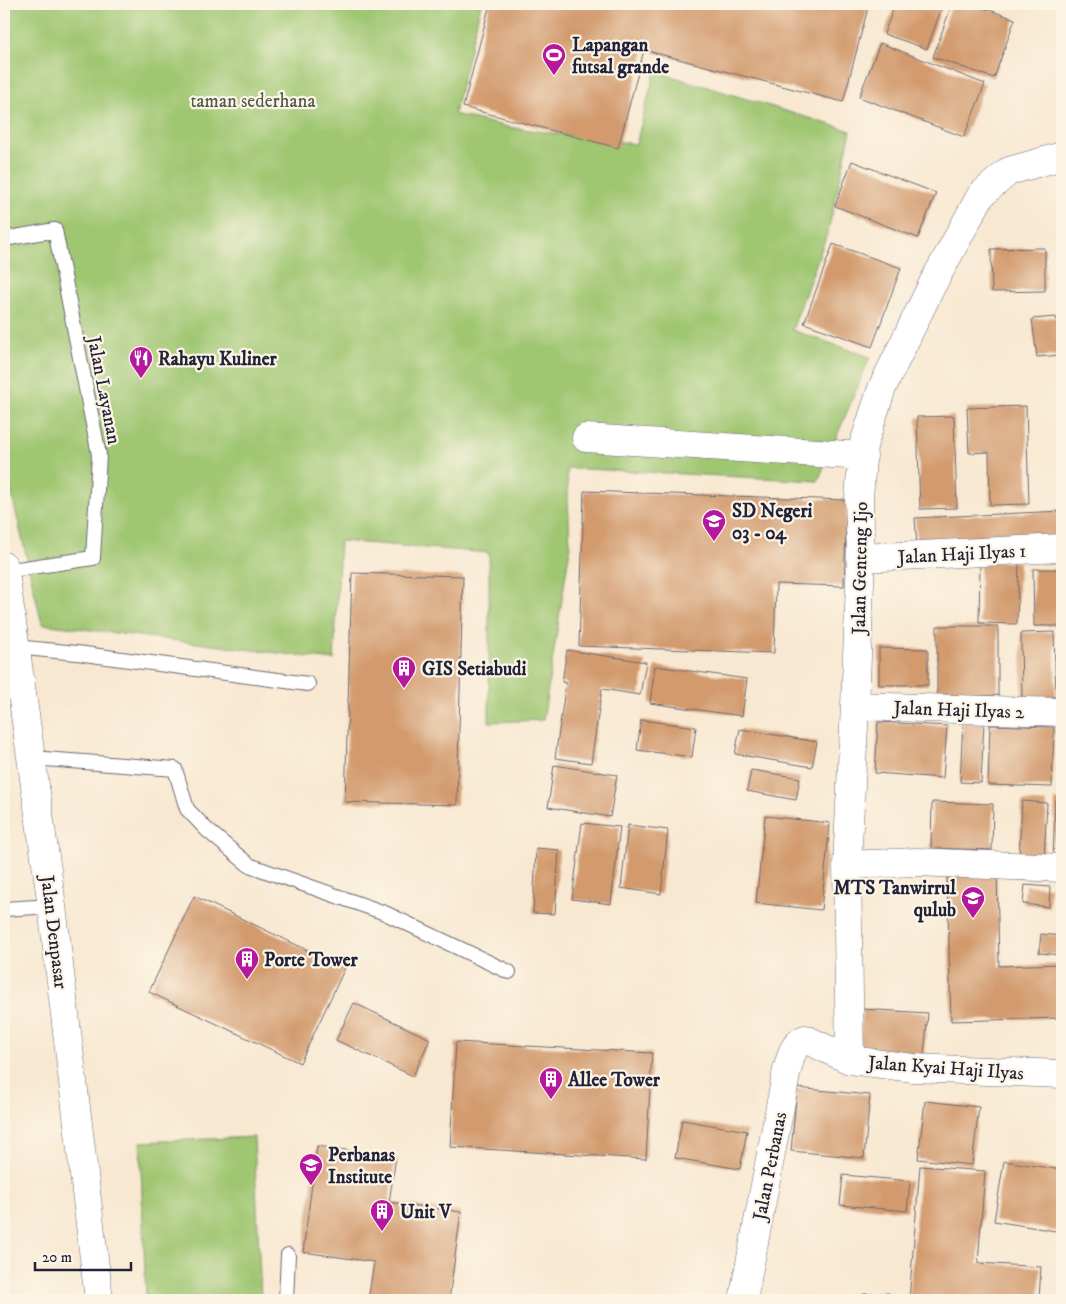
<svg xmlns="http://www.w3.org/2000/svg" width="1066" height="1304" font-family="'IM FELL DW Pica',serif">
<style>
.green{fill:#9fc671;stroke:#607456}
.building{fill:#d29a6d}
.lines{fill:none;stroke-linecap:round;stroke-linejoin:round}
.service-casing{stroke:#6d6770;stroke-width:16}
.minor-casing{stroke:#6d6770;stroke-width:29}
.tertiary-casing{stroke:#6d6770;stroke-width:29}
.service{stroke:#fff;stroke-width:14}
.minor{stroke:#fff;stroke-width:28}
.tertiary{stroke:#fff;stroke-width:28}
.labels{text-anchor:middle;stroke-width:4.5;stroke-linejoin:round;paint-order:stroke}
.poi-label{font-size:19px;font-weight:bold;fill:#22223b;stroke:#fcf5e5;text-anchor:start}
.park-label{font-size:19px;fill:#4e5b4e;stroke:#fcf5e5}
.street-label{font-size:19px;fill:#22223b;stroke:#fcf5e5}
</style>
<rect width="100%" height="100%" fill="#fcf5e5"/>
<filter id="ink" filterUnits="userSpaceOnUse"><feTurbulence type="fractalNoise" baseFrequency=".02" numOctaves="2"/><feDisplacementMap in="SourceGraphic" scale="10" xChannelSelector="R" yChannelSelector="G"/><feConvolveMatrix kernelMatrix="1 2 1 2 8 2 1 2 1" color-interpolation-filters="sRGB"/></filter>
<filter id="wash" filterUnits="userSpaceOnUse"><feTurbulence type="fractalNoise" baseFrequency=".0096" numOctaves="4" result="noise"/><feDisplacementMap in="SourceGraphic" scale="20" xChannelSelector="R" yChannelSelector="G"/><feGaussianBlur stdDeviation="1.12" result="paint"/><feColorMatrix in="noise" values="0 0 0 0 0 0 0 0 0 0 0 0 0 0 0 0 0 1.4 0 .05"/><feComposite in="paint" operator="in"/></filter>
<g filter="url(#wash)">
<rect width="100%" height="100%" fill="#f8e8d1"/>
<path class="green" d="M 4,4 L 481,4 L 454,114 L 507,127 L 636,144 L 655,71 L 851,131 L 828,231 L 792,330 L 870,357 L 818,481 L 567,468 L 570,548 L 543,720 L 489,722 L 489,553 L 340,541 L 334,660 L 42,624 L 10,487 L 4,447 Z
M 254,1137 L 261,1300 L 146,1300 L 140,1142 Z"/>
<g id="blocks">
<path class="building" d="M 490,4 L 869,4 L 843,102 L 644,50 L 618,148 L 463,107 Z
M 895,4 L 943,4 L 927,49 L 884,34 Z
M 952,4 L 972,4 L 1015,19 L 994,78 L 933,57 Z
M 880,43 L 985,84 L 964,137 L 859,97 Z
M 852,161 L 936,193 L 918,238 L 835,206 Z
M 833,244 L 901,268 L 872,347 L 804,323 Z
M 1045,248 L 1045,291 L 992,292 L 991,249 Z
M 1056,317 L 1061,355 L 1037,357 L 1032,319 Z
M 1026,406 L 1029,504 L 990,505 L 989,452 L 969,453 L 967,408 Z
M 954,416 L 957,508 L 920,509 L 917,417 Z
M 584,491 L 847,500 L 844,586 L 776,584 L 774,653 L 579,646 Z
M 1062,511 L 1062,542 L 917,548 L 915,518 Z
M 980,562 L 1019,562 L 1017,624 L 979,623 Z
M 1033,569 L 1062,569 L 1062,626 L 1034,626 Z
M 352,573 L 463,576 L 457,805 L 345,802 Z
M 937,626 L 998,626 L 998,696 L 937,695 Z
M 1054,632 L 1056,697 L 1022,698 L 1021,633 Z
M 879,648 L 928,649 L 928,685 L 879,685 Z
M 567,650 L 646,662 L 640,695 L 602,689 L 591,763 L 555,758 L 566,683 L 562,682 Z
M 655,666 L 747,679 L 742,716 L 650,703 Z
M 641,720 L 696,727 L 692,757 L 637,750 Z
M 963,721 L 984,722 L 981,783 L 960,782 Z
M 878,722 L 947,726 L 943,778 L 875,773 Z
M 990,725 L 1054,727 L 1052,787 L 988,785 Z
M 740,729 L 817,742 L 812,767 L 735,754 Z
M 554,765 L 617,775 L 610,817 L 548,807 Z
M 751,770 L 800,778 L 796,800 L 747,791 Z
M 1055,800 L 1062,801 L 1062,863 L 1053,862 Z
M 1022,801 L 1047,803 L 1044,859 L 1019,857 Z
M 932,802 L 993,804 L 992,850 L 931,848 Z
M 765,816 L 830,823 L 821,910 L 756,903 Z
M 582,823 L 620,827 L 611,904 L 572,899 Z
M 628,825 L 668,830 L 661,894 L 621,888 Z
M 536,848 L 559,850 L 555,914 L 533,913 Z
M 997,872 L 999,966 L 1062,964 L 1062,1018 L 951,1021 L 947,874 Z
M 1025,885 L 1050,887 L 1049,907 L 1023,904 Z
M 194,896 L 345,968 L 300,1063 L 149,992 Z
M 1041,934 L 1062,936 L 1062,955 L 1039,953 Z
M 354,1003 L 430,1039 L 413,1076 L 336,1040 Z
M 862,1009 L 928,1013 L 924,1055 L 859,1050 Z
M 456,1042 L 652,1053 L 646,1159 L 450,1147 Z
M 797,1088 L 870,1095 L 864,1158 L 791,1151 Z
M 925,1101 L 979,1107 L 972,1165 L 918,1159 Z
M 682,1120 L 747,1131 L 740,1169 L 675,1158 Z
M 317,1146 L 396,1157 L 389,1202 L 461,1212 L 449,1300 L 407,1300 L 369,1295 L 374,1262 L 303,1252 Z
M 1004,1161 L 1062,1170 L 1062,1232 L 994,1221 Z
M 920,1166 L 985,1171 L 978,1263 L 1041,1267 L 1039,1300 L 909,1300 Z
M 843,1175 L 910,1181 L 907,1211 L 840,1205 Z
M 889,1293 L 889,1300 L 863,1300 L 863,1294 Z
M 546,1296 L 568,1299 L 568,1300 L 545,1300 Z"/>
</g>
</g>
<g filter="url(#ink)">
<use href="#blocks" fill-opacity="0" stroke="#6d6770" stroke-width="1"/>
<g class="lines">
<g class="service-casing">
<path id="service" d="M 4,239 L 55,230 L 99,455 L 93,558 L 4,571
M 15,647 L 77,653 L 308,684
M 32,758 L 175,769 L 187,809 L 207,830 L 249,865 L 385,913 L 509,972
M 4,909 L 52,906
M 286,1300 L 288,1255"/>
</g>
<g class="minor-casing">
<path id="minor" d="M 586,438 L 863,456
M 861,558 L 1062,548
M 855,706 L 1062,712
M 847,865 L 916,862 L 1062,868
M 850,1060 L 847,865 L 855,706 L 861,558 L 859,498 L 863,446 L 882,388 L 933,283 L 981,195 L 1009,171 L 1062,156
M 743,1300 L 787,1070 C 791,1057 792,1045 805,1039 L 850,1060 L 913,1068 L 1062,1074"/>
</g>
<g class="tertiary-casing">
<path id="tertiary" d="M 4,566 L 52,906 L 99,1300"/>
</g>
<use href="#service" class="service"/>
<use href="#minor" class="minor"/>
<use href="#tertiary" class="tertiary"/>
</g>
</g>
<defs>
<g id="stadium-pin" transform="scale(1.25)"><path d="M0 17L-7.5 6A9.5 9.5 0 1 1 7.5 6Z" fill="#b5179e" stroke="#fcf5e5"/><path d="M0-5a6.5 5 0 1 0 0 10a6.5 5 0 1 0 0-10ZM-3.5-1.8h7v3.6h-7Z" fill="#fff"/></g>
<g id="restaurant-pin" transform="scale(1.25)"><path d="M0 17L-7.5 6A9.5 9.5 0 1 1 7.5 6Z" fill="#b5179e" stroke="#fcf5e5"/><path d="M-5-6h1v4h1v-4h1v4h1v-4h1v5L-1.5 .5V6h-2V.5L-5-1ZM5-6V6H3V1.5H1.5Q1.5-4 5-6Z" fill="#fff"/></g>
<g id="school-pin" transform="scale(1.25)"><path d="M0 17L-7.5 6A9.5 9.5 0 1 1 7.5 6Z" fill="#b5179e" stroke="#fcf5e5"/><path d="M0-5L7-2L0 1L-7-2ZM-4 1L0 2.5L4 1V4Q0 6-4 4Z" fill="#fff"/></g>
<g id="building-pin" transform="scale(1.25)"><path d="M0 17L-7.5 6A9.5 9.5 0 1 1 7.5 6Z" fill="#b5179e" stroke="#fcf5e5"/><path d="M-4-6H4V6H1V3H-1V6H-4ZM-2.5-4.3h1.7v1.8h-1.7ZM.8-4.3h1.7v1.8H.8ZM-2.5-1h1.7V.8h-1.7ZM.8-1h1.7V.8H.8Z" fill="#fff"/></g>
<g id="university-pin" transform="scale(1.25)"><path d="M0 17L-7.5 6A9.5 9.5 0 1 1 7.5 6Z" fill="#b5179e" stroke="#fcf5e5"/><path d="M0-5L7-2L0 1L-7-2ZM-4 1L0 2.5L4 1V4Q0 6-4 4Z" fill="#fff"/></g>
</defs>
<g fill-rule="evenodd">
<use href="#stadium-pin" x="554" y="55"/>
<use href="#restaurant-pin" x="141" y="358"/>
<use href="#school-pin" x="714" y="521"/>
<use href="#building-pin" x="404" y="668"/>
<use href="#school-pin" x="973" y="898"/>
<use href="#building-pin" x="247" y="959"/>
<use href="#building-pin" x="551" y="1079"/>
<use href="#university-pin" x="311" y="1165"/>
<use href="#building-pin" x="382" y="1211"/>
</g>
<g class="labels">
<g class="poi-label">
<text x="572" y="51">Lapangan<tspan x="572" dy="22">futsal grande</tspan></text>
<text x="158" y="365">Rahayu Kuliner</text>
<text x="732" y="517">SD Negeri<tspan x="732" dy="22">03 - 04</tspan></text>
<text x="422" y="675">GIS Setiabudi</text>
<text x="956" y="894" text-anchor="end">MTS Tanwirrul<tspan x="956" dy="22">qulub</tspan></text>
<text x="264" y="966">Porte Tower</text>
<text x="568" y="1086">Allee Tower</text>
<text x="328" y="1161">Perbanas<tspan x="328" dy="22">Institute</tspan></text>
<text x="400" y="1218">Unit V</text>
</g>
<g class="park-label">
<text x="253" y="107">taman sederhana</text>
</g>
<g class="street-label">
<text transform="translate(105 390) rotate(79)" y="7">Jalan Layanan</text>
<text transform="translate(962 553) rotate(-3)" y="7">Jalan Haji Ilyas 1</text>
<text transform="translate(859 568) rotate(-89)" y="7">Jalan Genteng Ijo</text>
<text transform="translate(959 709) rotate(2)" y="7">Jalan Haji Ilyas 2</text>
<text transform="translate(55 932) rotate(83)" y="7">Jalan Denpasar</text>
<text transform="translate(946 1067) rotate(4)" y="7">Jalan Kyai Haji Ilyas</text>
<text transform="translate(769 1166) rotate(-79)" y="7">Jalan Perbanas</text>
</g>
</g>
<rect width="1066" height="1304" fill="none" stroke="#fcf5e5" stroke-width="20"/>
<path d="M35 1262v8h96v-8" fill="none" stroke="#22223b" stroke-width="2.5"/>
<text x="42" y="1262" font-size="15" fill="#22223b" stroke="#fcf5e5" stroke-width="4" paint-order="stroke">20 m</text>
</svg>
